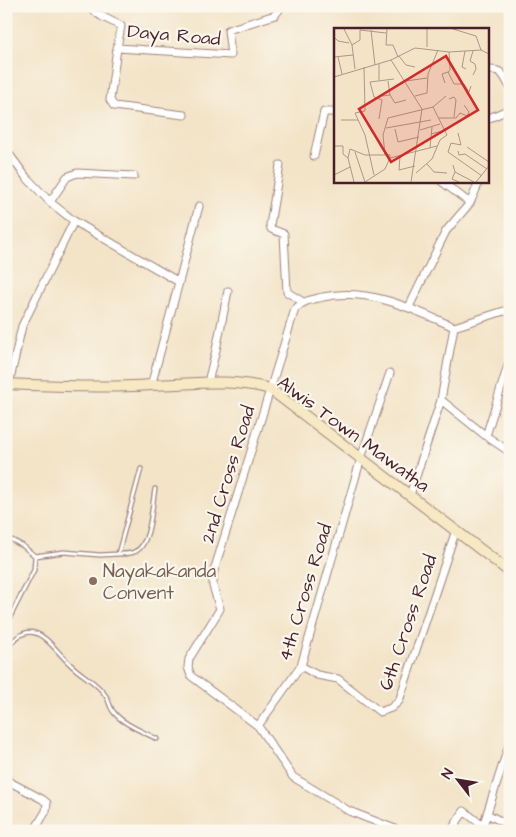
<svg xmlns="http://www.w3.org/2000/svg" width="516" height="837" font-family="'Architects Daughter',sans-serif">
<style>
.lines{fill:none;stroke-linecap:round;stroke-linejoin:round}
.lane-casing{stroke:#9e827a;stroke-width:5.5}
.street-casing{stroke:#9e827a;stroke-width:9}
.secondary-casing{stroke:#9e827a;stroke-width:12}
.lane{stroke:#fff;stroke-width:3}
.street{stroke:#fff;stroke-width:7}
.secondary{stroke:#f6e9c3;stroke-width:10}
.education-dot{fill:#8d6e63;stroke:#fbf7ec;stroke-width:2}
.labels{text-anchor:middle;stroke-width:4.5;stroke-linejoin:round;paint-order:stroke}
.street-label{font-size:19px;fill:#4a1f2b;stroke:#fbf7ec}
.education-label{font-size:19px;fill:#785e54;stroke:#fbf7ec;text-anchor:start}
.inset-road{fill:none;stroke:#af9589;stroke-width:1}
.view{fill:#d62828;fill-opacity:0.15;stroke:#d62828;stroke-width:2.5}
.inset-edge{fill:none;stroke:#4a1f2b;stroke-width:2.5}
</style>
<rect width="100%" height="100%" fill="#fbf7ec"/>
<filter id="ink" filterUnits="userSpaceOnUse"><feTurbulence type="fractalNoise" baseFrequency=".02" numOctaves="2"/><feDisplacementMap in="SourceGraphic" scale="10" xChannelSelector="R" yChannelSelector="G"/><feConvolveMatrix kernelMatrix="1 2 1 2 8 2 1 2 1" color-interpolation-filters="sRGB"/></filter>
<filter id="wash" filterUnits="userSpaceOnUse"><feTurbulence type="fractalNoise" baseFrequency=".0096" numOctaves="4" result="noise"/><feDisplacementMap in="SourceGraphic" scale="20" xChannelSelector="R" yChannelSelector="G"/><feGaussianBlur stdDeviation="1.12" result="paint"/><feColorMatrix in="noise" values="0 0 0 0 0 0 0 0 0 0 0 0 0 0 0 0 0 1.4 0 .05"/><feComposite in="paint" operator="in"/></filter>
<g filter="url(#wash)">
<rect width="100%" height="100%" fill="#f3e4c8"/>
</g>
<g filter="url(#ink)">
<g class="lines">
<g class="lane-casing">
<path id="lane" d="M 6,537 L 23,546 L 35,556 L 34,570 L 8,621
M 118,554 C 123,554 130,554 134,552 C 151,547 152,504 155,489
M 35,556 L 64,552 L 100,555 L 118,554 L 141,469
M 6,649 C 34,612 49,645 71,665 C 82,676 97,682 106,696 C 111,704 108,707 117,716 C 127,726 144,732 157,739"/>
</g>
<g class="street-casing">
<path id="street" d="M 87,6 L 101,16 L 121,26 L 117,48 L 231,55 L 228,30 L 275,15 L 279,10 L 278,6
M 117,48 L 110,100 L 114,106 L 184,115
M 487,70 C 503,69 502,74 510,87
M 487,119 L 510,109
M 6,150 L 26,177 L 50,202 L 74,221 L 179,282 L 151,386
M 314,156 L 324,112 L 335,112
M 280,165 L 270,225 L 271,229 L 284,234 L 287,292 L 303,302
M 441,181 L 470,203
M 50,202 L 67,177 L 77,173 L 134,176
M 179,282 L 199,206
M 409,307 L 446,231 L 470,203 L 477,187 L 476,181
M 208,382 L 216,350 L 228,291
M 9,384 L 22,326 L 74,221
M 441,400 L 486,436 L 510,452
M 486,436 L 510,359
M 410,495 L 441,400 L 454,327
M 301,666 L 317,675 L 338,679 L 380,712 L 391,708 L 399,701 L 456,530
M 258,726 L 301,666 L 361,458 L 390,373
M 6,780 L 42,799 L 47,803 L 46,811 L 34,831
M 487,814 L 510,826
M 483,826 L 510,742
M 400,831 L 349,811 L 293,777 L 258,726 L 191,676 L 188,667 L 189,659 L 220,609 L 213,586 L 213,574 L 295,309 C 304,300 311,300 323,297 C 369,287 413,309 454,327 L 504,311 L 510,312
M 451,831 L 464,811 L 483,826 L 486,831"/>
</g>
<g class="secondary-casing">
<path id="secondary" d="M 6,384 C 55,386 104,388 152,385 C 194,384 230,378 270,389 L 510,572"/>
</g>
<use href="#lane" class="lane"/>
<use href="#street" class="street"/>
<use href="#secondary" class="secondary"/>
</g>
</g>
<circle class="education-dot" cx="93" cy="581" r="5"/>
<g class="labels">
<g class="street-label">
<text transform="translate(174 34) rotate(5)" y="7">Daya Road</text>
<text transform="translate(354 433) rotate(36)" y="7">Alwis Town Mawatha</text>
<text transform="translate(227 474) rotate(-73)" y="7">2nd Cross Road</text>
<text transform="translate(304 592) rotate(-73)" y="7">4th Cross Road</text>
<text transform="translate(407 622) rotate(-71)" y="7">6th Cross Road</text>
</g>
<g class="education-label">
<text x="103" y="577">Nayakakanda<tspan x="103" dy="22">Convent</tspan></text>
</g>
</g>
<g transform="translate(334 28)">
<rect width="155" height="155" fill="#f3e4c8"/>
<path class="inset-road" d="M 10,1 L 18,17M 53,1 L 52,17 L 59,17 L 64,29M 93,1 L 93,19M 119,1 L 142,8 L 147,22M 37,2 L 41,37M 0,9 L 4,13 L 15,15M 18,17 L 26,12 L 26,2 L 52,5M 18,17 L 21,41M 131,23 L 128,39 L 132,41M 139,23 L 136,33 L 141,36 L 142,41 L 139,47M 115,24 L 116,42 L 114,44 L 120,56 L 130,56 L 135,64 L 137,58M 65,28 L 72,37 L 81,39M 0,29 L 19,27M 4,29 L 8,46M 57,32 L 88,81 L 77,154M 30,39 L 31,83 L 21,85 L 31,107 L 40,147M 0,49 L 57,32 L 81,20 L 115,24 L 147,22 L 155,26M 45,52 L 45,36M 72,53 L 93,50M 111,55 L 108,46 L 114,44M 56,67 L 61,75 L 72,72M 48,68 L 56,67 L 54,53M 81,68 L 93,65 L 94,46 L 104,22M 115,71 L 120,69 L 122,72 L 120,89M 99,79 L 112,68M 105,90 L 122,90 L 126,85 L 133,88 L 135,84 L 130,77M 45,91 L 48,72 L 40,69 L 36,54 L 60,51M 7,92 L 24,92M 52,100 L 97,92M 61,101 L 64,114 L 85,109M 86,102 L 106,96M 124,105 L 127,117 L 117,115 L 114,124 L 148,148M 97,106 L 112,102M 0,118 L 9,118 L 9,126 L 14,130M 133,119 L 155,134M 96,120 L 98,99M 124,123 L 125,127 L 131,126 L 153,141M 21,124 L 31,154M 51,127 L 49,107 L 54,90 L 99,79M 66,128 L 65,142 L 81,138M 56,130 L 103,118M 93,136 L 100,144 L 113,145M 119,137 L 121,144 L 140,154M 121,144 L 118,151 L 125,154M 82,145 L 98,131 L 106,112 L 113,107 L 99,79M 0,147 L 16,139M 20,154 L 14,130 L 16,121 L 31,127 L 56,127 L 56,130M 31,154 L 51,141 L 56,130M 142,154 L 155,138"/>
<path class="view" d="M 112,28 L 144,82 L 57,134 L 25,81 Z"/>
<rect width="155" height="155" class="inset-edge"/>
</g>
<rect width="516" height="837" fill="none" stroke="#fbf7ec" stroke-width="25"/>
<g transform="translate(458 780) rotate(301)" stroke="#fbf7ec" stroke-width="4" paint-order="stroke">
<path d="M0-4L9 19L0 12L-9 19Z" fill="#4a1f2b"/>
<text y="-8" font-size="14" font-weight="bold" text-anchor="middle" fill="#4a1f2b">N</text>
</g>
</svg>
